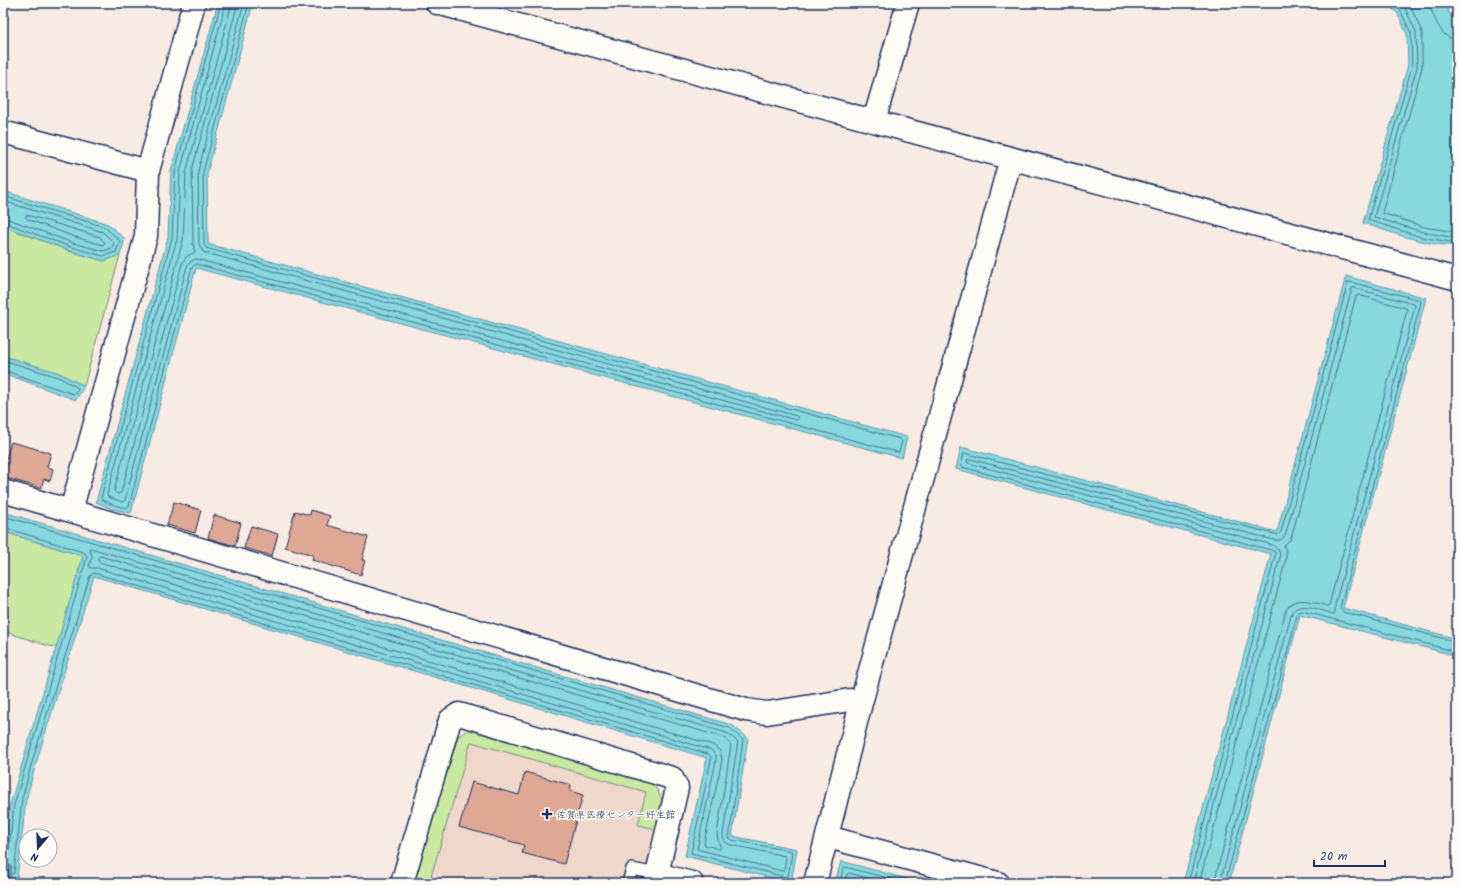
<svg xmlns="http://www.w3.org/2000/svg" width="1460" height="886" font-family="Kalam,'Klee One',sans-serif">
<style>
.built{fill:#f0d7cb}
.green{fill:#c9e9a1;stroke:#728c80}
.water{fill:#87d9de;stroke:#5c95ab}
.lines{fill:none;stroke-linecap:round;stroke-linejoin:round}
.shore{stroke:#467391;stroke-width:1}
.stream{stroke:#5c95ab;stroke-width:7}
.building{fill:#dea894;stroke:#1b2f5e}
.lane-casing{stroke:#1b2f5e;stroke-width:14}
.street-casing{stroke:#1b2f5e;stroke-width:25}
.lane{stroke:#fdfcf7;stroke-width:11}
.street{stroke:#fdfcf7;stroke-width:22}
.poi-dot{fill:#1b2f5e;stroke:#fdfcf7;stroke-width:1.5}
.labels{text-anchor:middle;stroke-width:3;stroke-linejoin:round;paint-order:stroke}
.poi-label{font-size:10px;fill:#1b2f5e;stroke:#fdfcf7;text-anchor:start}
</style>
<rect width="100%" height="100%" fill="#f7ebe3"/>
<filter id="ink" filterUnits="userSpaceOnUse"><feTurbulence type="fractalNoise" baseFrequency=".025" numOctaves="2"/><feDisplacementMap in="SourceGraphic" scale="8" xChannelSelector="R" yChannelSelector="G"/><feConvolveMatrix kernelMatrix="1 2 1 2 8 2 1 2 1" color-interpolation-filters="sRGB"/></filter>
<g filter="url(#ink)">
<path class="built" d="M 458,736 L 652,781 L 662,799 L 649,856 L 656,883 L 414,883 Z"/>
<path class="green" d="M 3,226 L 70,251 L 104,261 L 120,255 L 84,386 L 59,373 L 3,356 Z
M 8,533 L 83,556 L 57,647 L 49,646 L 3,631 L 3,535 Z
M 472,728 L 652,781 L 662,799 L 656,829 L 638,825 L 646,792 L 471,742 L 429,883 L 414,883 L 458,736 Z"/>
<path class="water" d="M 218,3 L 253,3 L 207,173 L 208,244 L 907,437 L 902,458 L 196,268 L 131,513 L 112,509 L 96,502 L 168,237 L 171,171 Z
M 1384,3 L 1444,3 L 1457,27 L 1457,244 C 1438,250 1384,230 1363,223 L 1408,65 L 1407,34 L 1397,12 Z
M 3,191 L 108,224 L 125,239 L 120,255 L 104,261 L 70,251 L 3,226 Z
M 1346,276 L 1426,298 L 1343,608 L 1457,639 L 1457,656 L 1300,615 L 1229,883 L 1183,883 L 1271,554 L 956,469 L 961,447 L 1277,532 Z
M 3,356 L 59,373 L 84,386 L 76,400 L 3,373 Z
M 3,512 L 732,725 L 748,738 L 732,836 L 797,849 L 791,883 L 685,856 L 707,758 L 94,576 L 36,763 L 26,800 L 17,878 L 3,877 L 3,864 L 10,805 L 83,556 L 8,533 L 3,535 Z
M 841,861 L 922,883 L 835,883 Z"/>
<g class="lines">
<path class="shore" d="M 221,3 L 175,171 L 172,238 L 101,498 L 102,500 L 114,505 L 126,508 L 129,506 L 192,267 L 196,264 L 897,452 L 899,452 L 902,441 L 900,439 L 206,248 L 204,244 L 203,172 L 249,3
M 226,3 L 180,172 L 177,239 L 107,495 L 108,497 L 123,502 L 125,500 L 187,266 L 191,261 L 196,259 L 796,420 L 798,419 L 797,416 L 203,252 L 199,244 L 198,171 L 244,3
M 232,3 L 186,173 L 183,240 L 114,491 L 117,494 L 121,493 L 182,264 L 186,257 L 195,252 L 193,244 L 192,170 L 238,3
M 1391,3 L 1400,10 L 1411,33 L 1412,66 L 1368,220 L 1421,237 L 1450,242 L 1457,241
M 1400,3 L 1405,8 L 1416,32 L 1417,67 L 1374,217 L 1423,232 L 1450,237 L 1457,236
M 1409,3 L 1422,32 L 1422,67 L 1382,213 L 1424,227 L 1449,231 L 1457,230
M 1430,3 C 1430,11 1439,29 1445,35 C 1449,38 1452,39 1457,39
M 3,196 L 105,227 L 120,241 L 116,252 L 103,256 L 71,247 L 3,222
M 3,201 L 103,232 L 114,243 L 112,248 L 103,251 L 73,243 L 3,217
M 27,215 L 100,237 L 105,243 L 103,245 L 75,237 L 27,219 L 26,217 Z
M 3,360 L 58,377 L 77,387 L 78,389 L 75,394 L 73,394 L 3,370
M 3,516 L 730,728 L 743,740 L 729,838 L 732,840 L 791,851 L 792,853 L 788,876 L 786,877 L 691,853 L 711,760 L 711,757 L 708,754 L 94,573 L 90,576 L 32,762 L 22,799 L 14,873 L 12,874 L 3,874
M 3,530 L 9,529 L 83,552 L 86,554 L 87,557 L 14,805 L 9,849 L 6,852 L 3,853
M 90,548 L 727,733 L 738,742 L 723,834 C 723,839 725,843 731,845 L 785,856 L 786,858 L 784,870 L 782,871 L 697,849 L 716,761 L 716,755 L 711,750 L 97,568 L 91,568 L 89,566 L 92,557 Z
M 100,556 L 725,738 L 731,745 L 717,834 L 718,840 L 721,848 L 719,849 L 705,845 L 704,843 L 722,760 L 720,751 L 713,745 L 99,562 L 98,558 Z
M 840,883 L 843,868 L 845,867 L 907,883
M 845,883 L 847,874 L 849,873 L 888,883
M 1188,883 L 1275,556 L 1275,552 L 1271,550 L 962,467 L 961,465 L 964,453 L 1278,535 L 1281,532 L 1348,282 L 1350,282 L 1420,300 L 1421,302 L 1340,608 L 1343,612 L 1457,642
M 1193,883 L 1280,557 L 1279,550 L 1273,545 L 968,463 L 967,460 L 970,459 L 1274,540 C 1280,541 1284,539 1286,533 L 1352,288 L 1354,288 L 1414,304 L 1415,306 L 1335,605 L 1335,613 L 1333,614 C 1322,611 1300,600 1292,612 L 1220,883
M 1199,883 L 1286,559 L 1286,553 L 1284,545 L 1290,540 L 1292,535 L 1356,296 L 1358,295 L 1406,308 L 1407,310 L 1329,605 L 1327,606 C 1313,602 1295,594 1286,610 L 1214,883
M 1225,883 L 1298,612 L 1302,611 L 1457,652"/>
<path class="stream" d="M 4,883 L 7,878 L 9,868"/>
</g>
<path class="building" d="M 11,442 L 51,453 L 47,467 L 53,469 L 50,481 L 44,479 L 41,488 L 3,477 L 3,470 Z
M 174,502 L 201,510 L 195,533 L 167,525 Z
M 311,510 L 330,516 L 327,525 L 368,537 L 362,560 L 365,560 L 361,575 L 312,560 L 313,555 L 285,547 L 295,511 L 310,515 Z
M 214,515 L 241,523 L 235,546 L 208,538 Z
M 251,526 L 278,534 L 272,556 L 244,548 Z
M 525,772 L 571,785 L 570,791 L 583,795 L 564,864 L 522,853 L 524,845 L 459,827 L 472,782 L 519,795 Z"/>
<g class="lines">
<g class="lane-casing">
<path id="lane" d="M 628,883 L 632,869 L 657,874"/>
</g>
<g class="street-casing">
<path id="street" d="M 437,3 L 1457,279
M 874,121 L 908,3
M 3,132 L 148,171
M 3,491 L 746,710 L 767,713 L 850,700 L 861,703
M 71,511 L 146,236 L 148,171 L 194,3
M 828,837 L 998,883
M 402,883 L 450,720 L 459,714 L 672,778 L 677,788 L 657,874 L 692,883
M 815,883 L 861,703 L 1011,158"/>
</g>
<use href="#lane" class="lane"/>
<use href="#street" class="street"/>
</g>
</g>
<path class="poi-dot" d="M545 808h4v4h4v4h-4v4h-4v-4h-4v-4h4z"/>
<g class="labels">
<g class="poi-label">
<text x="556" y="818">佐賀県医療センター好生館</text>
</g>
</g>
<rect width="1460" height="886" fill="none" stroke="#fdfcf7" stroke-width="16"/>
<rect x="8" y="8" width="1444" height="870" fill="none" stroke="#1b2f5e" stroke-width="1.5" filter="url(#ink)"/>
<g transform="translate(38 848) rotate(199)"><circle r="19" fill="#fdfcf7" stroke="#a3aaba"/>
<path d="M0-3L7 15L0 10L-7 15Z" fill="#1b2f5e"/>
<text y="-6" font-size="11" font-weight="bold" text-anchor="middle" fill="#1b2f5e">N</text>
</g>
<path d="M1314 860v6h71v-6" fill="none" stroke="#1b2f5e" stroke-width="2"/>
<text x="1320" y="860" font-size="12" fill="#1b2f5e" stroke="#fdfcf7" stroke-width="3" paint-order="stroke">20 m</text>
</svg>
